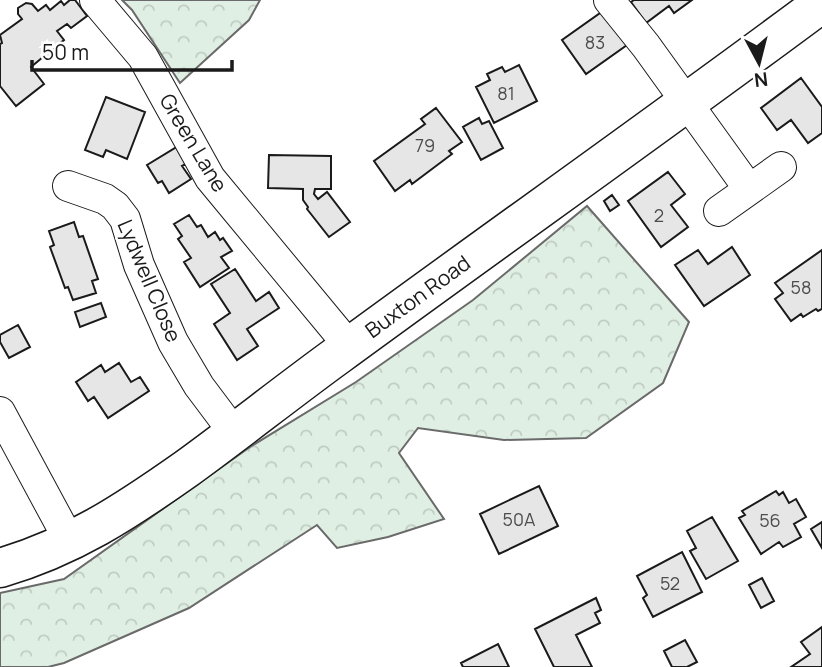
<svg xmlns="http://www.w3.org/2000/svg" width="822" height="667" font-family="Manrope,sans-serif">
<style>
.forest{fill:url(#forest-crowns);stroke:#6a6a6a;stroke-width:2}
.building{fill:#e6e6e6;stroke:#1a1a1a;stroke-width:2}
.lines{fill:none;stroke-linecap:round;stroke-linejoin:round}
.minor-casing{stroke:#1a1a1a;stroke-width:32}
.highway-casing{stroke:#1a1a1a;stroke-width:41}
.minor{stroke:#fff;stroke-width:30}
.highway{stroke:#fff;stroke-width:38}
.labels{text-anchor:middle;stroke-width:5;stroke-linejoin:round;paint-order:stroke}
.number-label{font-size:18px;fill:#4d4d4d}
.street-label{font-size:21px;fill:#1a1a1a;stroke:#fff}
</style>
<defs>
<pattern id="forest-crowns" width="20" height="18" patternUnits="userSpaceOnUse" patternTransform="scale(1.75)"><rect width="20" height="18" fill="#e0efe3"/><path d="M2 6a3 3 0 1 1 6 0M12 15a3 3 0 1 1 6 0" fill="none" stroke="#c0ccc2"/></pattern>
</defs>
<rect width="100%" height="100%" fill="#fff"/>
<path class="forest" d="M 122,0 L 260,0 L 249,20 L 180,83 L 132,10 Z
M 587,206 L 689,322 L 663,383 L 586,438 L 504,440 L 418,428 L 399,453 L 444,519 L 388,537 L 337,548 L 317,525 L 189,608 L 64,663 L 48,667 L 0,667 L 0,593 L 64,579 L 250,447 L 356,382 L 473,300 Z"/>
<path class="building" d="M 70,0 L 75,0 L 87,16 L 71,28 L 67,24 L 57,31 L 64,40 L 54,48 L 55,54 L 50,58 L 43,57 L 31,67 L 44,84 L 16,106 L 0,86 L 0,44 L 2,43 L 0,35 L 22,19 L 18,14 L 18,8 L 26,3 L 32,4 L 38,11 L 46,5 L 50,10 L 61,1 L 64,5 Z
M 634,0 L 692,0 L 674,13 L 669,6 L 646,23 L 631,2 Z
M 603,11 L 627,45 L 586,74 L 562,40 Z
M 519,65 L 537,101 L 494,123 L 476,87 L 490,80 L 487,74 L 502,67 L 505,72 Z
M 801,78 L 822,107 L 822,133 L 808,143 L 791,120 L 777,130 L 761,108 Z
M 106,97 L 145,112 L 127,159 L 106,150 L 103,157 L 85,150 Z
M 436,108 L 462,142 L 449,151 L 452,154 L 412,184 L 410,180 L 395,191 L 374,161 L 425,124 L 421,119 Z
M 479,118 L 482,124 L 489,121 L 503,148 L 481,160 L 463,127 Z
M 180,145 L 190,162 L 182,166 L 191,179 L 169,193 L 162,181 L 158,183 L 147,165 Z
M 269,155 L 331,156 L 331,189 L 315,189 L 314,194 L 318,199 L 327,192 L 350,222 L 329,237 L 307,209 L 308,207 L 303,200 L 303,189 L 268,188 Z
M 668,172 L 685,194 L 671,205 L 688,227 L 661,247 L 628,201 Z
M 612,195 L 619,205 L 610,211 L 604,201 Z
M 189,215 L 197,227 L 201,225 L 208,237 L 215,232 L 220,240 L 223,238 L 232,251 L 221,257 L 229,268 L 200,287 L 184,262 L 191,258 L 178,239 L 182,236 L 174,224 Z
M 74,222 L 79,237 L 83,236 L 98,279 L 92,281 L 96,293 L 73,300 L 68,287 L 65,288 L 50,247 L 54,245 L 49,231 Z
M 732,247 L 750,275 L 704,306 L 675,265 L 698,250 L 708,264 Z
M 822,250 L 822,309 L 818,311 L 816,309 L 803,317 L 801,314 L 791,321 L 775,299 L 783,293 L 775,283 Z
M 235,269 L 256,301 L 269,292 L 279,308 L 247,329 L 258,346 L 237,360 L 214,324 L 230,313 L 211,284 Z
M 101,303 L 106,317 L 80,327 L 75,312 Z
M 18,325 L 30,347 L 9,358 L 0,342 L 0,335 Z
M 119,363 L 131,382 L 140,377 L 149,391 L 108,418 L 94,397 L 88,401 L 76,382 L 101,365 L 105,372 Z
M 539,486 L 558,526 L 499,554 L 480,514 Z
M 776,491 L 779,495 L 783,492 L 789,503 L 796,499 L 806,517 L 794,524 L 801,537 L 783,547 L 779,542 L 761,554 L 739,518 L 745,515 L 742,511 Z
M 712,517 L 738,561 L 706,579 L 690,551 L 696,548 L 687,531 Z
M 822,522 L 822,548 L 811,529 Z
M 682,552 L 702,592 L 653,617 L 643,598 L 647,595 L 637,576 Z
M 762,578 L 774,601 L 761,608 L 749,585 Z
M 596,598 L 601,610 L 595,613 L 600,623 L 576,635 L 592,667 L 554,667 L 535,629 Z
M 822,627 L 822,667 L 791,667 L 810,654 L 801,642 Z
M 685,640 L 697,662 L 687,667 L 672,667 L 664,651 Z
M 498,644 L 509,667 L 463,667 L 461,663 Z"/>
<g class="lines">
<g class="minor-casing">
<path id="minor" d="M 95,0 L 143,57 L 210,178 L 350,347
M 609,0 L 646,46 L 749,189
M 68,186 L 105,199 L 115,206 L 125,219 L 139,265 L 173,342 L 199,386 L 235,434
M 719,211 L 781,167
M 0,412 L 70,542"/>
</g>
<g class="highway-casing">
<path id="highway" d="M 0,568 C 72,547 125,512 186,469 C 237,432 287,392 338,355 C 499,237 662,122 822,3"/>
</g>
<use href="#minor" class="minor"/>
<use href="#highway" class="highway"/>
</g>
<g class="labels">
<g class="number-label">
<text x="595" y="49">83</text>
<text x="506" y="100">81</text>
<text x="425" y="152">79</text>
<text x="659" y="222">2</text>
<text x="801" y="294">58</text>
<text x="519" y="526">50A</text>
<text x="770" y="527">56</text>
<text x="670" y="590">52</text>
</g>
<g class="street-label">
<text transform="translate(193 143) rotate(59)" y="7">Green Lane</text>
<text transform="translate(149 281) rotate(67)" y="7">Lydwell Close</text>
<text transform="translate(418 297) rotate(-36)" y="7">Buxton Road</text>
</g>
</g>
<g transform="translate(759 63) rotate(173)" stroke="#ffffff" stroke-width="5" paint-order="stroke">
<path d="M0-5L12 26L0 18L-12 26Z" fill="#1a1a1a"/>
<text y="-10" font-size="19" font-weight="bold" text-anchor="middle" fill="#1a1a1a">N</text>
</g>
<path d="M32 60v10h200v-10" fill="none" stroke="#1a1a1a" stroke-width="3.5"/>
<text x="42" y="60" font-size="21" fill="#1a1a1a" stroke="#ffffff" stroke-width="5" paint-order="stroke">50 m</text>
</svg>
